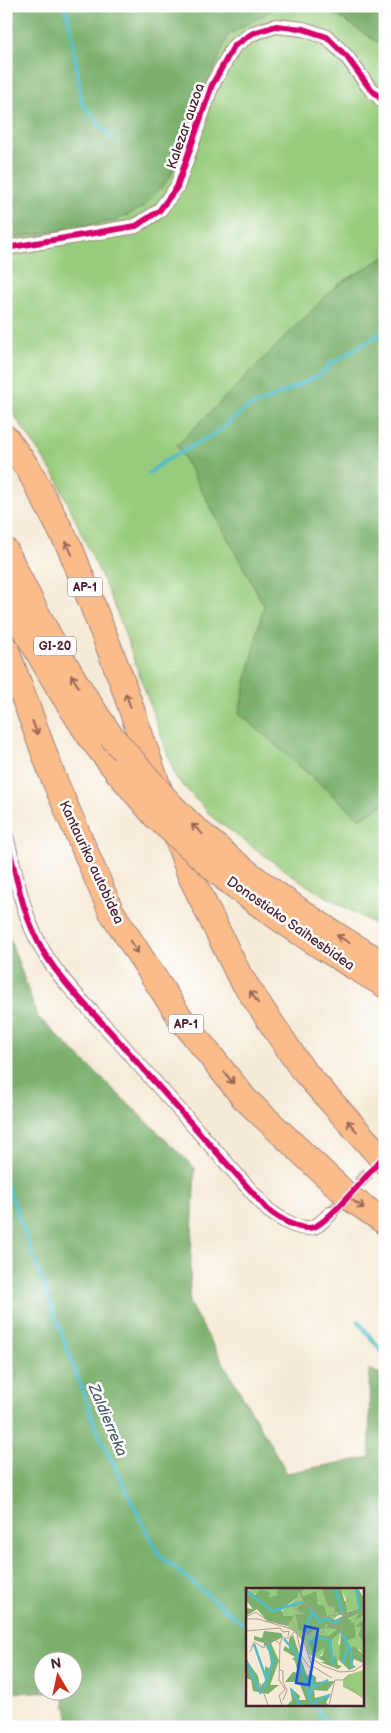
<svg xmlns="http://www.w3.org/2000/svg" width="391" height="1733" font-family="'Balsamiq Sans',sans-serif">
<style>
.green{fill:#98cc7d;stroke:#717654}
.forest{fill:#7ab06c;stroke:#62684c;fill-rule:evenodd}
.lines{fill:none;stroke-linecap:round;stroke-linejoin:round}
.stream{stroke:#50bdca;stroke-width:4}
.minor-tunnel{stroke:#d3c1b4;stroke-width:14;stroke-dasharray:14 7;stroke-linecap:butt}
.minor-casing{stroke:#a08480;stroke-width:16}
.motorway-casing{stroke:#a08480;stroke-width:27}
.minor{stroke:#fff;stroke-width:14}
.motorway{stroke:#f9bc8a;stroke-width:25}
.motorway-bridge-casing{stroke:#a08480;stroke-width:27;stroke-linecap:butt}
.motorway-bridge{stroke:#f9bc8a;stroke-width:25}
.cycleway-casing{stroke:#fff;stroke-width:9}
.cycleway{stroke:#d6006c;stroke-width:6}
.oneway{stroke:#996656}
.labels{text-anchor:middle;stroke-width:5;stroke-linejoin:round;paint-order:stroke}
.shield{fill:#fff;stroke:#80626b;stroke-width:1}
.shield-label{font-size:12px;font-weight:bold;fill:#4a1f2b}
.street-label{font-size:14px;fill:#4a1f2b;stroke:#fff}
.water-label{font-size:15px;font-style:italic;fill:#4c5e6b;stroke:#fff}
.inset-river{fill:none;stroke:#50bdca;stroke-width:2.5}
.inset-road{fill:none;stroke:#b19992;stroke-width:1}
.view{fill:#1d4ed8;fill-opacity:0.15;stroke:#1d4ed8;stroke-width:2.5}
.inset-edge{fill:none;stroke:#4a1f2b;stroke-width:2.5}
</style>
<rect width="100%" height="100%" fill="#fff"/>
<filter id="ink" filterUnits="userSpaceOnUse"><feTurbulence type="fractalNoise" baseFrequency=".02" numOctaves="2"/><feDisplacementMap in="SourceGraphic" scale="10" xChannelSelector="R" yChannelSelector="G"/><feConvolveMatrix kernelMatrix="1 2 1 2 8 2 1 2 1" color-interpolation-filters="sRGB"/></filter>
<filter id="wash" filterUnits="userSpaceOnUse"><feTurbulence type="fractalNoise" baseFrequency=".0096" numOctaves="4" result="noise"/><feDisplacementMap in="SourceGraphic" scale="20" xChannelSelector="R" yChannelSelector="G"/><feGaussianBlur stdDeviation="1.12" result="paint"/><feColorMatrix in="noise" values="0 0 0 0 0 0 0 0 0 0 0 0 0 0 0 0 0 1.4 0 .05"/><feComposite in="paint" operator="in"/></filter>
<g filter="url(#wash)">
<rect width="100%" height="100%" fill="#f5ead6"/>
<path class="green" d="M 279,6 L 323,6 L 385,47 L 385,257 L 337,285 L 177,445 L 264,605 L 239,713 L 360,819 L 385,803 L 385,930 L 306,885 L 214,819 L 176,778 L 116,609 L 57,479 L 6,403 L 6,239 L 114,221 L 169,179 L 228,35 Z"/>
<path class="forest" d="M 6,6 L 279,6 L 228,35 L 169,179 L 142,208 L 114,221 L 6,239 Z
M 323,6 L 385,6 L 385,47 Z
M 385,257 L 385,803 L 360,819 L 239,713 L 264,605 L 177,445 L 337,285 Z
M 6,927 L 37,1016 L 195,1168 L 189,1303 L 287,1473 L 370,1457 L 369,1369 L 385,1376 L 385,1727 L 70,1727 L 63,1691 L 72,1690 L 72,1660 L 42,1660 L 42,1690 L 61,1691 L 6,1693 ZM 247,1589 L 362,1589 L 362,1704 L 247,1704 Z"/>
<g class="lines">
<path class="stream" d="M 65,6 L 71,28 L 82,103 L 111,138
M 6,9 L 9,6
M 149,473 L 163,462 L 215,434 L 247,408 L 263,402 L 318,376 L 331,364 L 385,331
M 6,1182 L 98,1433 L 159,1555 L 247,1627
M 358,1321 L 385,1356
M 314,1704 L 329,1727"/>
</g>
</g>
<g filter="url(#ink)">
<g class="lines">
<path class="minor-tunnel" d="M 330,1214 L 385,1155"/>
<g class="minor-casing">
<path id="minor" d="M 6,248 L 136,226 L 159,211 L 177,187 L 212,85 L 234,46 L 253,33 L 276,26 L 303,29 L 327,37 L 347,57 L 368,86 L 385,103
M 6,836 C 16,874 22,914 42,949 C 64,988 106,1024 135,1060 L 268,1210 C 279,1218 299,1232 314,1227 C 319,1225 326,1218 330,1214"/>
</g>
<g class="motorway-casing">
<path id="motorway" d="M 6,438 L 29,470 L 71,550 L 120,676 L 160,792
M 6,551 C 36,615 70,678 111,736
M 6,594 L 16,614 L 60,690 L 90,737 L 117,771
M 6,649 L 53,777 L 111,911 L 179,1016 L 244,1098 L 350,1198 L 385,1222
M 173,827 L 190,875 L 239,975 L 302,1069 L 385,1162
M 233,861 C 281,899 331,934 385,964
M 227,880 C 277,919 330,954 385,985"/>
</g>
<use href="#minor" class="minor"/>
<use href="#motorway" class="motorway"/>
<g class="motorway-bridge-casing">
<path id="motorway-bridge" d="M 111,736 L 169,803 L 194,828 L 233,861
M 117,771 L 156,817 L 227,880"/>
</g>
<use href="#motorway-bridge" class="motorway-bridge"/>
<g class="cycleway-casing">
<path id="cycleway" d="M 6,248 L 136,226 L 159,211 L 177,187 L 212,85 L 234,46 L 253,33 L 276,26 L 303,29 L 327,37 L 347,57 L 368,86 L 385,103
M 6,836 C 16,874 22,914 42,949 C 64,988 106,1024 135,1060 L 268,1210 C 279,1218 299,1232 314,1227 C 330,1221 371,1170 385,1155"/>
</g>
<use href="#cycleway" class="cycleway"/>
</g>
<defs><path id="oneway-shaft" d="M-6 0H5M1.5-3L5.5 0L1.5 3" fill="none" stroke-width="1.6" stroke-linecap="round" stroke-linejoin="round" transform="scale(1.25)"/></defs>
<g class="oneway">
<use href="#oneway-shaft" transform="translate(69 548) rotate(-115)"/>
<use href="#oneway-shaft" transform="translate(75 681) rotate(-121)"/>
<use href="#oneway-shaft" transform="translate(128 700) rotate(-109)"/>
<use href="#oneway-shaft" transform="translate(35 728) rotate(70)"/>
<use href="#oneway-shaft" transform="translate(197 829) rotate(-138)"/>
<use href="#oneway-shaft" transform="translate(343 939) rotate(-149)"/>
<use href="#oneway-shaft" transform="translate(134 947) rotate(57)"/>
<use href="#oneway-shaft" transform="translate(254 997) rotate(-124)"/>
<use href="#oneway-shaft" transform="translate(229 1078) rotate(51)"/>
<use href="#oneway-shaft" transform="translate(352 1126) rotate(-131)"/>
<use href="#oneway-shaft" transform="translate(358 1204) rotate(35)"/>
</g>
</g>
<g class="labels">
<g class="shield">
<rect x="67.5" y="577.5" width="35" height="19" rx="4"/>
<rect x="34" y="636.5" width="42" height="19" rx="4"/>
<rect x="168.5" y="1014.5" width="35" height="19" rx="4"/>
</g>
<g class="shield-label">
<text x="85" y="591">AP-1</text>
<text x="55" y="650">GI-20</text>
<text x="186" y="1028">AP-1</text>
</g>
<g class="street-label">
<text transform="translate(185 126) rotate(-71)" y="5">Kalezar auzoa</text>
<text transform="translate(92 862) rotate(65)" y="5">Kantauriko autobidea</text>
<text transform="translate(291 923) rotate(35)" y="5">Donostiako Saihesbidea</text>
</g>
<g class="water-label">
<text transform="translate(108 1420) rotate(67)" y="5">Zaldierreka</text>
</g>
</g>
<g transform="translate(246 1588)">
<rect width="118" height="118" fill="#f5ead6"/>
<path d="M 3,0 L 34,0 L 33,7 L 23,9 L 22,5 L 6,6 ZM 62,0 L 74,0 L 94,26 L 88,31 L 83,29 L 70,12 L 70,3 L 57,8 L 56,3 ZM 95,0 L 109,0 L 112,21 L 98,24 L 101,14 ZM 53,4 L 57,14 L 52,20 L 58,26 L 47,26 L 91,41 L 82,48 L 72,46 L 80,60 L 73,69 L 80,74 L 62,66 L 59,54 L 41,38 L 43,33 L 35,24 L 52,9 ZM 112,24 L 110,30 L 116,27 L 117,32 L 110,38 L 115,40 L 109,49 L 104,35 L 107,33 L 102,29 ZM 95,44 L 92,55 L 96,60 L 92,74 L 87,68 L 86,52 ZM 113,48 L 117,55 L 117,66 L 113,61 L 105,61 L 101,53 ZM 117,82 L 117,109 L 97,99 L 97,92 L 102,87 Z" fill="#98cc7d"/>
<path d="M 0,0 L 9,7 L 15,1 L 24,4 L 23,9 L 32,7 L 30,4 L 34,0 L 62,0 L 56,3 L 57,8 L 70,3 L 72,16 L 78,18 L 81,27 L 89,32 L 97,28 L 88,23 L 89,19 L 82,17 L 75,0 L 95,0 L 99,14 L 104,10 L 100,15 L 101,24 L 112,21 L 109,0 L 112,0 L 117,9 L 117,28 L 109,32 L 112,25 L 102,30 L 107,33 L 104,35 L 108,34 L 110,49 L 115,40 L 109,38 L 117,32 L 117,55 L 113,48 L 101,53 L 105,60 L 108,58 L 117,66 L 117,75 L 108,71 L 106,76 L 110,79 L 103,82 L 93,72 L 95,44 L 86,52 L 87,68 L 90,69 L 92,77 L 96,78 L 92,81 L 74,74 L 79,74 L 72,69 L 76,68 L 79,59 L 67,67 L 63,54 L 72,46 L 82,48 L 91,41 L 81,40 L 81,36 L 77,41 L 69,40 L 63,46 L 52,42 L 50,28 L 47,26 L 58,26 L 50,21 L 57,14 L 53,4 L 52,9 L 35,22 L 38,28 L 48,28 L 41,38 L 21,33 L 11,21 L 0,28 L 0,20 L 7,21 L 0,12 ZM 18,43 L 35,45 L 37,49 L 25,55 L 33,73 L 24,97 L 33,97 L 22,106 L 7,103 L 5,92 L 0,90 L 0,71 L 12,88 L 14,99 L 19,93 L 19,78 L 26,82 L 23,64 L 18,55 L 8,52 L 8,48 L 16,50 ZM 47,47 L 61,88 L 64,85 L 70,89 L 70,94 L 89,93 L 81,103 L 68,102 L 69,110 L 85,106 L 80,114 L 82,117 L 41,117 L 46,112 L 44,99 L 54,108 L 53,112 L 60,112 L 53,94 L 39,94 L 47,84 L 52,85 L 49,73 L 46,71 L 49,69 L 37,62 L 39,58 L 43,61 L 43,51 Z" fill="#7ab06c"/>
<path class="inset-river" d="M 89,0 L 97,25M 110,0 L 114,22M 0,3 L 27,23 L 56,14M 63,20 L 74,34 L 79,30 L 89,35 L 96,30M 62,44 L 62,32 L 66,27M 96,45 L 105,62 L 106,80M 38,51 L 51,66 L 66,117M 84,52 L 87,77M 62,55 L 72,50 L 84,52M 8,56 L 20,90M 0,72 L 15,106M 97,75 L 102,58M 64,83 L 67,93 L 65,106M 66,100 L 82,92M 18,101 L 27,73 L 22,56M 45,101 L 54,117M 67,115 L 84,107"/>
<path class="inset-road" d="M 53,0 L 58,14 L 76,29 L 118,23M 74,0 L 78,3 L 82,18 L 89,19 L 88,29M 0,29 L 10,24 L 19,31M 0,31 L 12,31 L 49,42 L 58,54 L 66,78 L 86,90M 26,33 L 39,35 L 46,32 L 51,42M 51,36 L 55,24 L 50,24 L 47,19 L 60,16M 0,43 L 34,40 L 37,44 L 43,43 L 42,48M 53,44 L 63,47 L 68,41 L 76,45 L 82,37 L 91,38 L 96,33M 94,45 L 99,25M 51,47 L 56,69 L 64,80M 4,64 L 8,54 L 18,60 L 19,53 L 25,55 L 27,50 L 34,56M 62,68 L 77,78 L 94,84 L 108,83 L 118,76M 34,82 L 37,83 L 37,94 L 41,102 L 37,112M 89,92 L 97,92 L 105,86M 14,95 L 22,117M 101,98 L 118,111M 36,117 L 33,108 L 39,101 L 33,92 L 34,56 L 36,50 L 43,50 L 48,44M 83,117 L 89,92"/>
<path class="view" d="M 59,38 L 72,41 L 63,97 L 50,95 Z"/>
<rect width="118" height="118" class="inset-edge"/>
</g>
<rect width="391" height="1733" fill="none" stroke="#fff" stroke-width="25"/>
<g transform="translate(58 1676) rotate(351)"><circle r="24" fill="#ffffff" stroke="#b7a5aa"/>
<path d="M0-4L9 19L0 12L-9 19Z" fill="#c8321e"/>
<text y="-8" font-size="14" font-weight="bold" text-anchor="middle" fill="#4a1f2b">N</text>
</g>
</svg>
